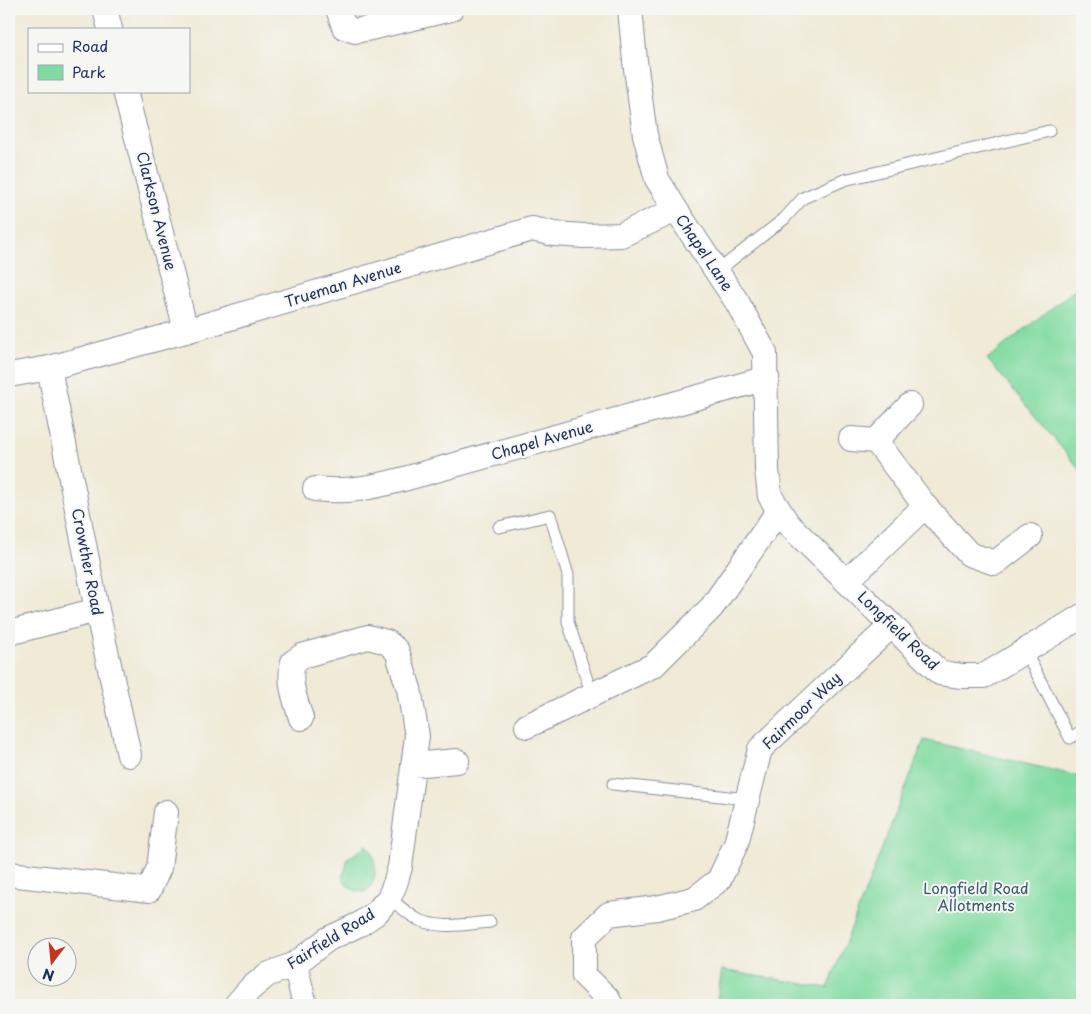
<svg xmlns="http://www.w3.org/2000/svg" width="1091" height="1014" font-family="'Playpen Sans',sans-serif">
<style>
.green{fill:#81dba1;stroke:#4e8580}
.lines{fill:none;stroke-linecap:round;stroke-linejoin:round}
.service-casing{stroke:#868c9a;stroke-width:13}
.minor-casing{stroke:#868c9a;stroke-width:26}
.service{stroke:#fff;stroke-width:11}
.minor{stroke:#fff;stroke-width:24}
.labels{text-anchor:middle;stroke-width:4;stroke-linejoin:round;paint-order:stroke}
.street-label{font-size:15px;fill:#1b2f5e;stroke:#f6f6f2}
.park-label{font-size:15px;fill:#345a6f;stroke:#f6f6f2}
</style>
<rect width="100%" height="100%" fill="#f6f6f2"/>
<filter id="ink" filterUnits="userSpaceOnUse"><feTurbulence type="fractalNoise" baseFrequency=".02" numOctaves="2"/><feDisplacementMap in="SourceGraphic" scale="10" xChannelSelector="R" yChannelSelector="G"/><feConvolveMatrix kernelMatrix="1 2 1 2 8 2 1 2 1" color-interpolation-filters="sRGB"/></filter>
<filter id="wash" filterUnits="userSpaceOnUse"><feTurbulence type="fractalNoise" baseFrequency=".0096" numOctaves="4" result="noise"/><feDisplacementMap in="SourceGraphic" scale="20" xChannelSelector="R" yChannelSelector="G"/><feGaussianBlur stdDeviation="1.12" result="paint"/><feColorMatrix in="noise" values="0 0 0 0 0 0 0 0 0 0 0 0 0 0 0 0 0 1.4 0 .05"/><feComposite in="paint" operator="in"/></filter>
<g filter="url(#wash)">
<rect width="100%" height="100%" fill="#f0ead6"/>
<path class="green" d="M 1082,284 L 1082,472 L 987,359 Z
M 924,740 L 1082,777 L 1082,1005 L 716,1005 L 722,970 L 828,988 Z
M 367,845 C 375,853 378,875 371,886 C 370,889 367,890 365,892 C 353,892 347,887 342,877 L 346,867 L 347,859 C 353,854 360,851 367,845 Z"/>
</g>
<g filter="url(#ink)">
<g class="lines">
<g class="service-casing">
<path id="service" d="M 716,272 L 784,219 L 803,198 L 844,180 L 1049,131
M 499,527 L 550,515 L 568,575 L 568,622 L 592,695
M 1025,651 L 1070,738 L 1082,731
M 613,784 L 747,799
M 389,898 C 398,905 407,913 417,919 C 439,930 467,924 490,922"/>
</g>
<g class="minor-casing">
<path id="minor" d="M 105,9 L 110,29
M 338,9 L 344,27 L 355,31 L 366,29 L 451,9
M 630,9 L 635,61 L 645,135 L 657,179 L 676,210 L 737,302 L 765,353 L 767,470 L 770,496 L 788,524 L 940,673 L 962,676 L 984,676 L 1082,616
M 125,91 L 186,331
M 49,368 L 97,610 L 129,755
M 9,375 L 49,368 L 186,331 L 532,229 L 554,234 L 584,236 L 621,235 L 676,210
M 910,405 L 876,441 L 925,506
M 851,439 L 876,441
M 315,489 C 347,493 374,487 404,479 L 767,378
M 847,581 L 925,506 L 969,554 L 995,563 L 1030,536
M 9,633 L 97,610
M 527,726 L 654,665 L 712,607 L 779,510
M 413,765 L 457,761
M 9,874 L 149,890 L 159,868 L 166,812
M 295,964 L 305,1005
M 236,1005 L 250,989 L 267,975 L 295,964 L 328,939 L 360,924 L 376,913 L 389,898 L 395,884 L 400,867 L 417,736 L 409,689 L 397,651 L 387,642 L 368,637 L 302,656 L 293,662 C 288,682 295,699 301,718
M 611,1005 L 607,998 L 584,975 L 584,938 L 609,914 L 657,908 L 694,899 L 719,880 L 736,844 L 760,749 L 892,625"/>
</g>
<use href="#service" class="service"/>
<use href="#minor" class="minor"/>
</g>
</g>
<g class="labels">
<g class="street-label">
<text transform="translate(156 211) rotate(76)" y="5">Clarkson Avenue</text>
<text transform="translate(704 253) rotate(56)" y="5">Chapel Lane</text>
<text transform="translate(343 285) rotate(-17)" y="5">Trueman Avenue</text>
<text transform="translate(542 441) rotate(-16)" y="5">Chapel Avenue</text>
<text transform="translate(87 562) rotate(79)" y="5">Crowther Road</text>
<text transform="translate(898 631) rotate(44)" y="5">Longfield Road</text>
<text transform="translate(802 711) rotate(-44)" y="5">Fairmoor Way</text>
<text transform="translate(331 939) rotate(-32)" y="5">Fairfield Road</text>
</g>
<g class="park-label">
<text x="976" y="894">Longfield Road<tspan x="976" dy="17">Allotments</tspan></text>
</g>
</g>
<rect width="1091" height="1014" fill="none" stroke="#f6f6f2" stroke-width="30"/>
<rect x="28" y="28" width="162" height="65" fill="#f6f6f2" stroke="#9ea6b7"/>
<rect x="38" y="44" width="25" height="8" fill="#ffffff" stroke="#9ea6b7"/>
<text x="72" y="52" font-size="15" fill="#1b2f5e">Road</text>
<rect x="38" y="65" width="25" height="15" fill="#81dba1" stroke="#9ea6b7"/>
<text x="72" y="78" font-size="15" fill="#1b2f5e">Park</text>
<g transform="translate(52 962) rotate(196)"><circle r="24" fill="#f6f6f2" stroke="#9ea6b7"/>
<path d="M0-4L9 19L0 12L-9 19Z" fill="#c8321e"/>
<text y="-8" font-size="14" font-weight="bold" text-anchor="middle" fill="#1b2f5e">N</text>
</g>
</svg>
